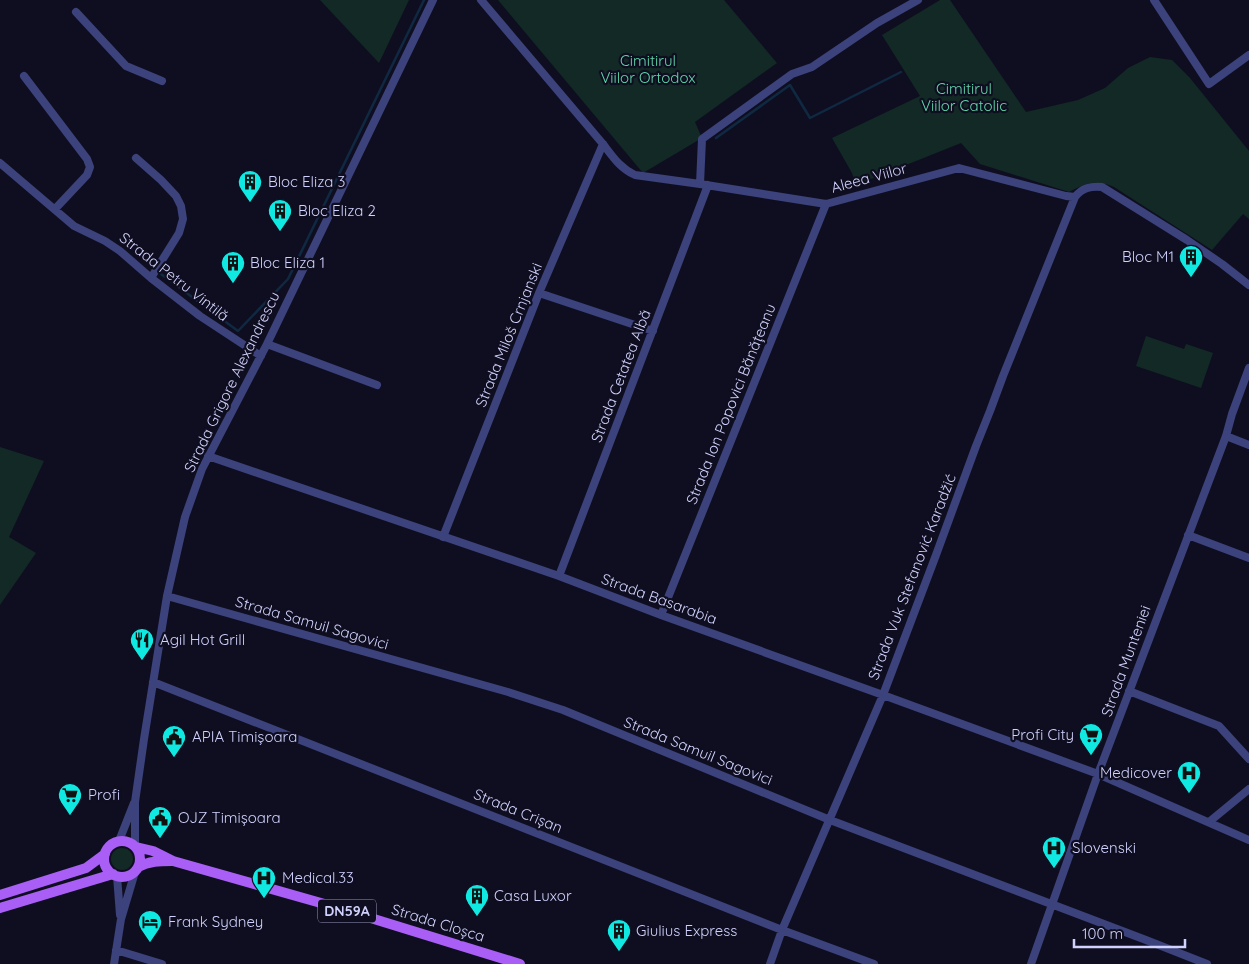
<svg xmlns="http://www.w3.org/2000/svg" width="1249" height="964" font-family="Quicksand,sans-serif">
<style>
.green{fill:#122925}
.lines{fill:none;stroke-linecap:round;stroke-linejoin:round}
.stream{stroke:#102942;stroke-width:2.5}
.minor{stroke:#3c427c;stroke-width:8}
.major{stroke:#a95ef5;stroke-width:10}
.labels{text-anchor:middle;stroke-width:4.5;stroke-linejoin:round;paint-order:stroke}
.shield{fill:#0f0e20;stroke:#9696ba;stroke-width:1}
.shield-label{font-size:14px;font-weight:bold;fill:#d0d1fc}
.park-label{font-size:15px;fill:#61d7aa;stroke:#0f0e20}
.street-label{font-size:15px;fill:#d0d1fc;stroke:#0f0e20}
.poi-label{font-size:15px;fill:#d0d1fc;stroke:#0f0e20;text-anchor:start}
</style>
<rect width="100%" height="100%" fill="#0f0e20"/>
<path class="green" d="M 320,0 L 409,0 L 379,63 Z
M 498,0 L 724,0 L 777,63 L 695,122 L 702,138 L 643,173 Z
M 940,0 L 950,0 L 1026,112 L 1078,100 L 1105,88 L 1128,68 L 1150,57 L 1172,60 L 1190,78 L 1249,151 L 1249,219 L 1243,214 L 1212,250 L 1114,187 C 1095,179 1086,183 1069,192 L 980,164 L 961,143 L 856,185 L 852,173 L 832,138 L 920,96 L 882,35 Z
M 1146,336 L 1184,349 L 1186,344 L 1213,353 L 1201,388 L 1136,366 Z
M 0,447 L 44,461 L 9,537 L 36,553 L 0,605 Z
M111 859a11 11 0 1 1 22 0a11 11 0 1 1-22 0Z"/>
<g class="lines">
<path class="stream" d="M 716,138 L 790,85 L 810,118 L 901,72
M 161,274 L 238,331 L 288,279 L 424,0"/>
<path class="minor" d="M 481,0 L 603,144 C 613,157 620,168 635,175 L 700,184 L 826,204 L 959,168 L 1066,196 L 1075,197 C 1082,188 1090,186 1102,187 L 1187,240 L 1222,264 L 1249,285
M 1154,0 L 1209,84 L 1249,55
M 76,12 L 126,66 L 162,81
M 24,76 L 87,159 L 90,167 L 87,175 L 55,209
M 136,158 L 161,180 L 176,196 L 181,206 L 183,219 L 179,233 L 151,278
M 0,163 L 74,226 L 105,241 L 120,251 L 151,278 L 200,316 L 261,356
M 700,184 L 702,139 L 792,74 L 812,67 L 877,23 L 918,0
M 539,293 L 653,331
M 267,344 L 377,385
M 1226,436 L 1249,445
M 208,456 L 559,576 L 661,615 L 883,695 L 1098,774 L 1249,840
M 1188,535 L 1249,558
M 443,537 L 539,293 L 603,144
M 559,576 L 708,185
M 167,596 L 508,692 L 563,710 L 830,820 L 1146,940 L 1207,964
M 661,615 L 826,204
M 153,682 L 782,930 L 874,964
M 1129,691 L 1219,726 L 1249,759
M 1209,822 L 1249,789
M 119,841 L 134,803
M 135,846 L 135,802 L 144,739 L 167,596 L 185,517 L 202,469 L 267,344 L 433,0
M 117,876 L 120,915
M 116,950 L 162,964
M 114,964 L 121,919 L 135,872
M 770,964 L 782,930 L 883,695 L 936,555 L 976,446 L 990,411 L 1003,376 L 1075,197
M 1031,964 L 1098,774 L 1226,436 L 1232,414 L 1249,368"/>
<path class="major" d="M104 859a18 18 0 1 1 36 0a18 18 0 1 1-36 0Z
M 136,847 L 153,851 L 173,861 L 335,907 L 520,964
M 138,867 C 149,861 160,861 172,861
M 0,895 L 86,868 L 105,854
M 0,908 L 113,874"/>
</g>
<defs>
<g id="building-pin" transform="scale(1.25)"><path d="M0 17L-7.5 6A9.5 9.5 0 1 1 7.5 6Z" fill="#0fe9e2" stroke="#0f0e20"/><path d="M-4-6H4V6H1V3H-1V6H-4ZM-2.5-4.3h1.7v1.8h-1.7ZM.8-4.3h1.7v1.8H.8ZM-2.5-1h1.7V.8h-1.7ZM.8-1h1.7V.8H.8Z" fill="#111"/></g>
<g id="restaurant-pin" transform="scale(1.25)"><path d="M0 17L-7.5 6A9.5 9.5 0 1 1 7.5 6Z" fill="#0fe9e2" stroke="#0f0e20"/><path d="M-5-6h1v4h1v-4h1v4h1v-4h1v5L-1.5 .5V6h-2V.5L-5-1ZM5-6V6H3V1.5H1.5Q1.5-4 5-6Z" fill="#111"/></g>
<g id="supermarket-pin" transform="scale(1.25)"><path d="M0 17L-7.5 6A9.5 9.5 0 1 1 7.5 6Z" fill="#0fe9e2" stroke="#0f0e20"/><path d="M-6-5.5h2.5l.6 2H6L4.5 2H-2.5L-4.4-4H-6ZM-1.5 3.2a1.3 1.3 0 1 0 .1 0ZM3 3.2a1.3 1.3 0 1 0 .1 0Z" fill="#111"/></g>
<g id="civic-pin" transform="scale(1.25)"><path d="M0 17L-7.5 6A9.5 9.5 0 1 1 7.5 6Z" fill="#0fe9e2" stroke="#0f0e20"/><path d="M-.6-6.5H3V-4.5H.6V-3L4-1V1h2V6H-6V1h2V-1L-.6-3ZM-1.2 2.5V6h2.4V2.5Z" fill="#111"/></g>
<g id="hospital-pin" transform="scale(1.25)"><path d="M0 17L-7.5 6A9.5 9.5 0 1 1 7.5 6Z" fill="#0fe9e2" stroke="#0f0e20"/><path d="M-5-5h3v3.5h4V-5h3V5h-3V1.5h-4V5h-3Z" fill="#111"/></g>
<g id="hotel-pin" transform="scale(1.25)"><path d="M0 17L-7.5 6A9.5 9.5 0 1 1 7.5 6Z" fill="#0fe9e2" stroke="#0f0e20"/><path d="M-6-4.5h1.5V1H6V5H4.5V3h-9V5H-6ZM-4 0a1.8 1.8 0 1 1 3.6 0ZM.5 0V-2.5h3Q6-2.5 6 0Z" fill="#111"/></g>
</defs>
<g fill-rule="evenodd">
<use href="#building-pin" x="250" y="182"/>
<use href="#building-pin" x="280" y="211"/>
<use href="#building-pin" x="1191" y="257"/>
<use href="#building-pin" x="233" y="263"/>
<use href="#restaurant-pin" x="142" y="640"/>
<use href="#supermarket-pin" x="1091" y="735"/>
<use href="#civic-pin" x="174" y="737"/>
<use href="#hospital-pin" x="1189" y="773"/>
<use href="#supermarket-pin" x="70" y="795"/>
<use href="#civic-pin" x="160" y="818"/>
<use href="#hospital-pin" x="1054" y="848"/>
<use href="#hospital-pin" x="264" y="878"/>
<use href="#building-pin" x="477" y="896"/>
<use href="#hotel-pin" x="150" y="922"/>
<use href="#building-pin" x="619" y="931"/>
</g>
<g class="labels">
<rect class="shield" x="318" y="899.5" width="58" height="23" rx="4"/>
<g class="shield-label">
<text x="347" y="916">DN59A</text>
</g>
<g class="park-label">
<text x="648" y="66">Cimitirul<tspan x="648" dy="17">Viilor Ortodox</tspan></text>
<text x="964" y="94">Cimitirul<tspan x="964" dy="17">Viilor Catolic</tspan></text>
</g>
<g class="street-label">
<text transform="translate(869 178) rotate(-15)" y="5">Aleea Viilor</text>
<text transform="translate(174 277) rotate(38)" y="5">Strada Petru Vintilă</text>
<text transform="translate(509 335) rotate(-68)" y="5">Strada Miloš Crnjanski</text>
<text transform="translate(621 376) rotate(-69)" y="5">Strada Cetatea Albă</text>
<text transform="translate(232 382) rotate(-64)" y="5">Strada Grigore Alexandrescu</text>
<text transform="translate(731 404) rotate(-68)" y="5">Strada Ion Popovici Bănățeanu</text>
<text transform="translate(912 577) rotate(-69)" y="5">Strada Vuk Stefanović Karadžić</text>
<text transform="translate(659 599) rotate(20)" y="5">Strada Basarabia</text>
<text transform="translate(312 623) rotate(16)" y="5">Strada Samuil Sagovici</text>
<text transform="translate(1126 661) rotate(-70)" y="5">Strada Munteniei</text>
<text transform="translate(698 751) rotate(22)" y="5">Strada Samuil Sagovici</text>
<text transform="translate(518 811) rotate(22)" y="5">Strada Crișan</text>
<text transform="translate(438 923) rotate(17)" y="5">Strada Cloșca</text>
</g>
<g class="poi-label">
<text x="268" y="187">Bloc Eliza 3</text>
<text x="298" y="216">Bloc Eliza 2</text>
<text x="1174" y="262" text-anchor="end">Bloc M1</text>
<text x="250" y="268">Bloc Eliza 1</text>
<text x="160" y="645">Agil Hot Grill</text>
<text x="1074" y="740" text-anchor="end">Profi City</text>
<text x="192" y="742">APIA Timișoara</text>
<text x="1172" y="778" text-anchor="end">Medicover</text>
<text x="88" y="800">Profi</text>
<text x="178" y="823">OJZ Timișoara</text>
<text x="1072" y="853">Slovenski</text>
<text x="282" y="883">Medical.33</text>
<text x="494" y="901">Casa Luxor</text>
<text x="168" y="927">Frank Sydney</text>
<text x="636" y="936">Giulius Express</text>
</g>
</g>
<path d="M1074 939v8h111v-8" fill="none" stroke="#d0d1fc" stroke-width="2.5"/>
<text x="1082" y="939" font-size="15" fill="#d0d1fc" stroke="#0f0e20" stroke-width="4" paint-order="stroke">100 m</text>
</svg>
